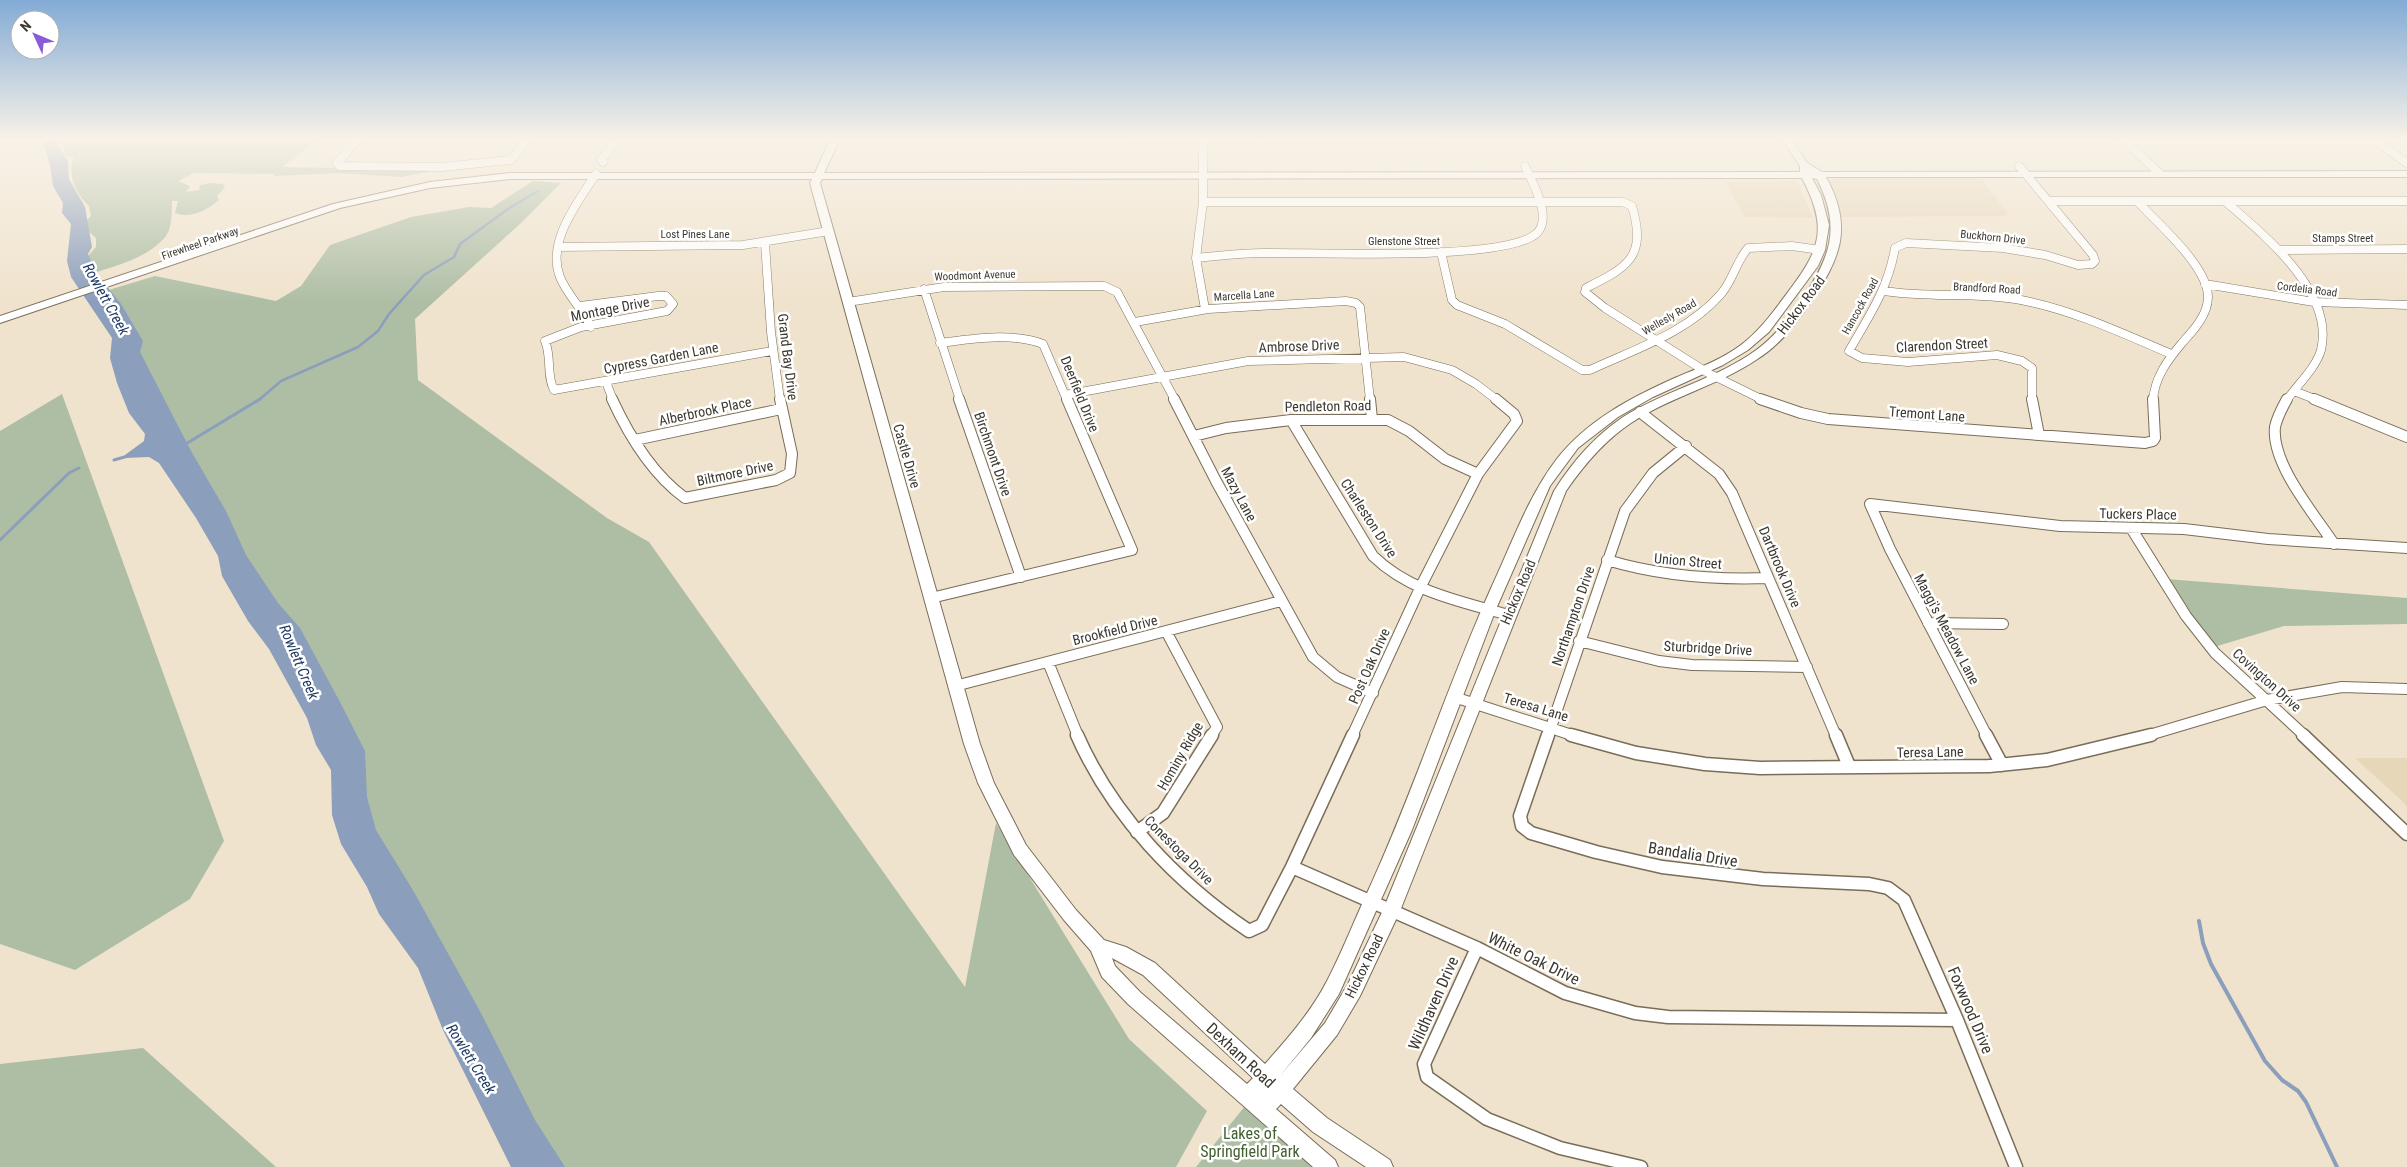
<svg xmlns="http://www.w3.org/2000/svg" width="2407" height="1167" font-family="'Roboto Condensed',sans-serif">
<style>
.built{fill:#e7d7b9}
.green{fill:#aebea5}
.water{fill:#8b9ebc}
.lines{fill:none;stroke-linecap:round;stroke-linejoin:round}
.stream-far2{stroke:#8b9ebc;stroke-width:2.5}
.stream-far1{stroke:#8b9ebc;stroke-width:3}
.stream{stroke:#8b9ebc;stroke-width:4}
.street-far2-casing{stroke:#796d59;stroke-width:9}
.street-far1-casing{stroke:#796d59;stroke-width:12}
.street-casing{stroke:#796d59;stroke-width:15}
.secondary-casing{stroke:#796d59;stroke-width:2}
.street-far2{stroke:#fff;stroke-width:8}
.street-far1{stroke:#fff;stroke-width:10}
.street{stroke:#fff;stroke-width:12}
.secondary{fill:#fff;fill-rule:evenodd}
.labels{text-anchor:middle;stroke-width:5;stroke-linejoin:round;paint-order:stroke}
.far-street-label{font-size:11px;fill:#3c382f;stroke:#fff}
.street-label{font-size:14px;fill:#3c382f;stroke:#fff}
.water-label{font-size:15px;font-style:italic;fill:#203b64;stroke:#fff}
.near-street-label{font-size:16px;fill:#3c382f;stroke:#fff}
.near-park-label{font-size:16px;fill:#425f30;stroke:#fff}
</style>
<rect width="100%" height="100%" fill="#f0e3cd"/>
<path class="built" d="M 1834,178 L 1981,178 L 2008,214 L 2004,216 L 1842,217 L 1829,180 Z
M 1797,181 L 1813,218 L 1745,217 L 1725,182 Z
M 2355,758 L 2407,758 L 2407,807 L 2404,803 Z"/>
<path class="green" d="M 58,139 L 317,139 L 282,167 L 438,170 L 401,177 L 338,173 L 275,176 L 274,174 L 194,173 L 178,181 L 190,186 L 186,192 L 199,190 L 200,185 L 211,183 L 223,184 L 225,187 L 217,196 L 219,200 C 207,210 191,219 175,213 L 178,201 L 172,201 C 172,211 172,228 166,236 C 149,257 121,264 97,272 L 88,256 L 96,247 L 96,238 L 89,232 L 85,222 L 91,216 L 89,206 C 77,196 66,173 74,158 L 64,155 L 63,145 Z
M 533,181 L 561,183 L 520,224 L 415,319 L 418,380 L 607,518 L 649,542 L 965,987 L 996,823 L 1129,1039 L 1207,1111 L 1176,1167 L 540,1167 L 449,1027 L 340,749 L 240,585 L 102,292 L 155,276 L 276,301 L 301,286 L 330,245 L 411,217 L 469,207 L 491,208 Z
M 62,394 L 224,841 L 190,899 L 75,970 L 0,944 L 0,431 Z
M 2166,579 L 2407,598 L 2407,624 L 2284,626 L 2214,647 L 2174,593 Z
M 143,1048 L 276,1167 L 0,1167 L 0,1064 Z
M 1245,1106 L 1316,1167 L 1196,1167 Z"/>
<path class="water" d="M 42,139 L 54,139 L 68,161 L 69,179 L 85,207 L 92,247 L 88,254 L 98,275 L 121,304 L 143,341 L 140,352 L 191,451 L 226,511 L 246,555 L 278,603 L 300,628 L 340,702 L 365,751 L 367,797 L 376,830 L 414,892 L 481,1013 L 535,1120 L 565,1167 L 511,1167 L 443,1030 L 418,968 L 379,914 L 367,887 L 341,844 L 332,815 L 331,770 L 316,745 L 307,718 L 269,649 L 248,621 L 222,576 L 218,556 L 196,518 L 159,463 L 149,457 L 125,458 L 125,455 L 144,441 L 145,434 L 129,413 L 117,383 L 110,358 L 112,338 L 71,277 L 67,261 L 71,224 L 62,213 L 63,203 L 53,186 L 50,165 Z"/>
<g class="lines">
<path class="stream-far2" d="M 259,400 L 281,381 L 358,347 L 378,331 L 389,314 L 424,275 L 454,257 L 460,244 L 508,209 L 538,191"/>
<path class="stream-far1" d="M 184,445 L 260,399
M 114,460 L 128,456
M 0,540 L 69,473 L 79,468"/>
<path class="stream" d="M 2199,921 L 2203,943 L 2211,964 L 2265,1061 L 2282,1080 L 2298,1091 L 2306,1102 L 2337,1167"/>
<g class="street-far2-casing">
<path id="street-far2" d="M 358,139 L 337,163 L 339,166 L 442,167 L 511,160 L 528,139
M 1134,139 L 1251,139
M 1203,139 L 1203,202 L 1196,258 L 1205,309
M 1269,139 L 1435,139
M 2123,139 L 2159,173
M 2373,139 L 2407,163
M 2124,140 L 2374,140
M 603,162 L 601,160 L 618,139
M 2019,166 L 2093,255 L 2095,261 L 2092,264 L 2078,265 L 2045,255 L 2003,248 L 1906,243 L 1895,248 C 1888,289 1869,316 1849,351 L 1862,358 L 1908,362 L 1997,355 L 2022,361 L 2032,368 L 2032,400
M 2049,201 L 2407,201
M 1203,202 L 1623,202 L 1632,206 C 1647,257 1628,267 1586,288 L 1585,292 L 1605,308 L 1708,373 L 1763,400
M 2138,202 C 2158,224 2208,266 2208,297 C 2208,315 2193,331 2182,343 C 2167,361 2155,377 2153,400
M 2226,202 C 2264,235 2335,292 2321,350 C 2316,368 2297,385 2287,400
M 765,243 L 771,332 L 780,400
M 559,247 L 743,245 L 829,231
M 2279,250 L 2407,249
M 1441,252 L 1452,300 L 1457,305 L 1505,324 L 1582,370 L 1590,370 C 1635,349 1687,333 1721,294 C 1733,280 1736,262 1748,248 L 1792,246 L 1820,250
M 1196,258 C 1219,256 1241,253 1264,253 C 1314,252 1507,262 1537,233 C 1553,217 1532,182 1525,166
M 2205,284 L 2314,302 L 2407,305
M 924,289 L 960,400
M 1884,291 C 1929,298 1976,292 2021,300 C 2073,310 2122,333 2171,354
M 848,302 L 944,287 L 1104,286 L 1117,292 L 1175,400
M 580,306 L 658,296 L 666,296 L 673,304 L 667,311 L 581,327 L 545,341 C 552,357 546,375 554,390 L 772,351
M 1135,322 L 1208,309 L 1346,301 L 1356,303 L 1360,307 L 1370,400
M 591,327 C 583,309 567,295 560,277 C 546,242 578,202 596,174
M 940,343 C 972,339 1012,332 1043,344 L 1067,400
M 606,382 L 613,400
M 2294,391 L 2317,400
M 1065,395 L 1248,361 L 1404,357 L 1452,370 L 1476,384 L 1497,400"/>
</g>
<g class="street-far1-casing">
<path id="street-far1" d="M 612,399 C 629,436 652,474 685,498 L 776,480 L 790,473 L 792,454 L 780,399
M 959,399 L 1021,577
M 1174,399 L 1216,481 L 1313,657 L 1337,677 L 1373,693
M 1370,399 L 1372,419
M 1760,399 L 1801,413 L 1828,419 L 2145,443 L 2153,441 L 2155,438 L 2153,399
M 2032,399 L 2039,435
M 2287,399 C 2282,408 2277,417 2275,427 C 2271,464 2315,515 2334,544
M 2314,399 L 2407,437
M 1640,412 L 1719,474 L 1732,493 L 1836,736
M 1291,420 L 1373,556 C 1410,592 1460,601 1508,615
M 1194,436 L 1226,428 L 1291,420 L 1388,420 L 1409,431 L 1445,459 L 1478,474
M 635,440 L 781,409
M 2131,528 L 2186,616 L 2215,653 L 2305,736
M 1607,560 C 1660,576 1713,580 1768,578
M 931,598 L 1132,550 L 1067,399
M 1928,623 L 2003,624
M 1166,631 L 1217,727 L 1211,736
M 1579,641 L 1659,661 L 1692,665 L 1807,667
M 1048,662 L 1078,736
M 955,686 L 1281,601
M 1454,697 L 1575,736
M 1352,736 L 1420,588 L 1478,474 L 1517,421 L 1514,414 L 1496,399
M 1548,736 L 1625,511 L 1653,473 L 1686,446
M 1987,736 L 1890,549 L 1870,504 L 2060,526 L 2184,529 L 2268,539 L 2407,548
M 2146,736 L 2267,700 L 2342,687 L 2407,689"/>
</g>
<g class="street-casing">
<path id="street" d="M 1077,735 C 1112,815 1177,883 1249,931 L 1262,925 L 1292,867 L 1353,735
M 1548,735 L 1520,816 L 1522,826 L 1531,833 L 1596,852 L 1662,867 L 1763,879 L 1869,884 L 1888,888 L 1904,900 L 1957,1020 L 2016,1167
M 1571,735 L 1636,753 L 1705,764 L 1760,768 L 1989,766 L 2047,760 L 2151,735
M 1836,735 L 1849,766
M 1986,735 L 2002,765
M 2303,735 L 2407,834
M 1137,832 L 1163,813 L 1212,735
M 1292,867 L 1477,948 L 1565,993 L 1635,1013 L 1668,1017 L 1957,1020
M 1477,948 L 1424,1064 L 1427,1077 L 1487,1119 L 1560,1148 L 1641,1167"/>
</g>
<g class="secondary-casing">
<path id="secondary" d="M 830,139 L 840,139 L 824,173 L 1800,172 L 1800,166 L 1782,139 L 1792,139 L 1806,162 L 1822,172 L 2407,171 L 2407,177 L 1826,177 C 1854,228 1840,259 1810,303 C 1795,325 1779,346 1756,360 C 1717,386 1670,397 1631,423 C 1604,441 1584,465 1566,491 L 1400,911 L 1360,996 L 1337,1035 L 1293,1089 L 1327,1118 L 1390,1160 L 1393,1167 L 1366,1167 L 1313,1132 L 1281,1104 L 1276,1109 L 1335,1160 L 1338,1167 L 1313,1167 L 1128,1004 L 1102,977 L 1091,951 L 1064,920 L 1014,855 L 978,783 L 964,744 L 810,183 L 812,179 L 511,179 L 430,188 L 340,208 L 0,323 L 0,316 L 333,204 L 430,182 L 511,173 L 815,173 ZM 1802,178 C 1826,224 1823,246 1791,288 C 1776,308 1762,329 1741,345 C 1722,359 1699,368 1677,377 C 1632,397 1587,420 1556,460 C 1528,497 1512,543 1492,586 C 1447,686 1414,791 1368,891 C 1354,921 1342,952 1327,981 C 1311,1012 1288,1038 1265,1064 L 1155,963 L 1126,947 L 1104,940 L 1076,910 L 1026,845 L 994,783 L 980,744 L 820,183 L 822,179 ZM 1812,178 L 1817,179 C 1842,228 1830,258 1801,301 C 1786,322 1771,341 1749,355 C 1709,381 1663,392 1623,417 C 1595,436 1572,462 1554,491 L 1383,910 L 1348,984 L 1325,1023 L 1279,1077 L 1311,1038 L 1339,994 L 1412,830 L 1496,609 L 1550,486 L 1578,448 L 1618,417 L 1653,397 L 1723,365 L 1748,350 L 1769,332 L 1818,266 L 1825,250 L 1829,225 L 1821,195 ZM 1112,958 L 1143,975 L 1253,1078 L 1247,1084 L 1140,992 L 1115,966 Z"/>
</g>
<use href="#street-far2" class="street-far2"/>
<use href="#street-far1" class="street-far1"/>
<use href="#street" class="street"/>
<use href="#secondary" class="secondary"/>
</g>
<linearGradient id="sky" x2="0" y2="1"><stop stop-color="#83abd6"/><stop offset="0.46" stop-color="#f8f2e8"/><stop offset="1" stop-color="#f8f2e8" stop-opacity="0"/></linearGradient>
<rect width="2407" height="302" fill="url(#sky)"/>
<g class="labels">
<g class="far-street-label">
<text x="695" y="238">Lost Pines Lane</text>
<text transform="translate(1993 237) rotate(6)" y="4">Buckhorn Drive</text>
<text x="2343" y="242">Stamps Street</text>
<text x="1404" y="245">Glenstone Street</text>
<text transform="translate(200 243) rotate(-19)" y="4">Firewheel Parkway</text>
<text transform="translate(975 275) rotate(-2)" y="4">Woodmont Avenue</text>
<text transform="translate(1987 288) rotate(3)" y="4">Brandford Road</text>
<text transform="translate(2307 289) rotate(7)" y="4">Cordelia Road</text>
<text transform="translate(1244 295) rotate(-4)" y="4">Marcella Lane</text>
<text transform="translate(1860 306) rotate(-61)" y="4">Hancock Road</text>
<text transform="translate(1669 317) rotate(-30)" y="4">Wellesly Road</text>
</g>
<g class="street-label">
<text transform="translate(1801 305) rotate(-53)" y="5">Hickox Road</text>
<text transform="translate(610 309) rotate(-11)" y="5">Montage Drive</text>
<text transform="translate(1942 345) rotate(-3)" y="5">Clarendon Street</text>
<text transform="translate(1299 346) rotate(-2)" y="5">Ambrose Drive</text>
<text transform="translate(788 357) rotate(83)" y="5">Grand Bay Drive</text>
<text transform="translate(661 358) rotate(-11)" y="5">Cypress Garden Lane</text>
<text transform="translate(1080 394) rotate(68)" y="5">Deerfield Drive</text>
<text transform="translate(1328 406) rotate(-1)" y="5">Pendleton Road</text>
<text transform="translate(705 411) rotate(-12)" y="5">Alberbrook Place</text>
<text transform="translate(1927 414) rotate(4)" y="5">Tremont Lane</text>
<text transform="translate(993 454) rotate(71)" y="5">Birchmont Drive</text>
<text transform="translate(907 456) rotate(74)" y="5">Castle Drive</text>
<text transform="translate(735 473) rotate(-12)" y="5">Biltmore Drive</text>
<text transform="translate(1239 494) rotate(62)" y="5">Mazy Lane</text>
<text transform="translate(2138 514) rotate(1)" y="5">Tuckers Place</text>
<text transform="translate(1369 518) rotate(57)" y="5">Charleston Drive</text>
<text transform="translate(1688 561) rotate(5)" y="5">Union Street</text>
<text transform="translate(1780 567) rotate(67)" y="5">Dartbrook Drive</text>
<text transform="translate(1518 592) rotate(-67)" y="5">Hickox Road</text>
<text transform="translate(1573 616) rotate(-71)" y="5">Northampton Drive</text>
<text transform="translate(1947 629) rotate(62)" y="5">Maggi's Meadow Lane</text>
<text transform="translate(1115 630) rotate(-14)" y="5">Brookfield Drive</text>
<text transform="translate(1708 648) rotate(3)" y="5">Sturbridge Drive</text>
<text transform="translate(1369 666) rotate(-66)" y="5">Post Oak Drive</text>
<text transform="translate(2267 680) rotate(42)" y="5">Covington Drive</text>
<text transform="translate(1536 707) rotate(17)" y="5">Teresa Lane</text>
<text transform="translate(1930 752) rotate(-1)" y="5">Teresa Lane</text>
<text transform="translate(1180 756) rotate(-60)" y="5">Hominy Ridge</text>
<text transform="translate(1179 850) rotate(45)" y="5">Conestoga Drive</text>
<text transform="translate(1364 966) rotate(-64)" y="5">Hickox Road</text>
</g>
<g class="water-label">
<text transform="translate(106 299) rotate(61)" y="5">Rowlett Creek</text>
<text transform="translate(299 662) rotate(67)" y="5">Rowlett Creek</text>
<text transform="translate(471 1059) rotate(58)" y="5">Rowlett Creek</text>
</g>
<g class="near-street-label">
<text transform="translate(1693 854) rotate(9)" y="6">Bandalia Drive</text>
<text transform="translate(1534 958) rotate(26)" y="6">White Oak Drive</text>
<text transform="translate(1433 1003) rotate(-66)" y="6">Wildhaven Drive</text>
<text transform="translate(1971 1010) rotate(67)" y="6">Foxwood Drive</text>
<text transform="translate(1241 1055) rotate(43)" y="6">Dexham Road</text>
</g>
<g class="near-park-label">
<text x="1250" y="1139">Lakes of<tspan x="1250" dy="18">Springfield Park</tspan></text>
</g>
</g>
<g transform="translate(35 35) rotate(314)"><circle r="24" fill="#ffffff" stroke="#b1afac"/>
<path d="M0-4L9 19L0 12L-9 19Z" fill="#885cd6"/>
<text y="-8" font-size="14" font-weight="bold" text-anchor="middle" fill="#3c382f">N</text>
</g>
</svg>
